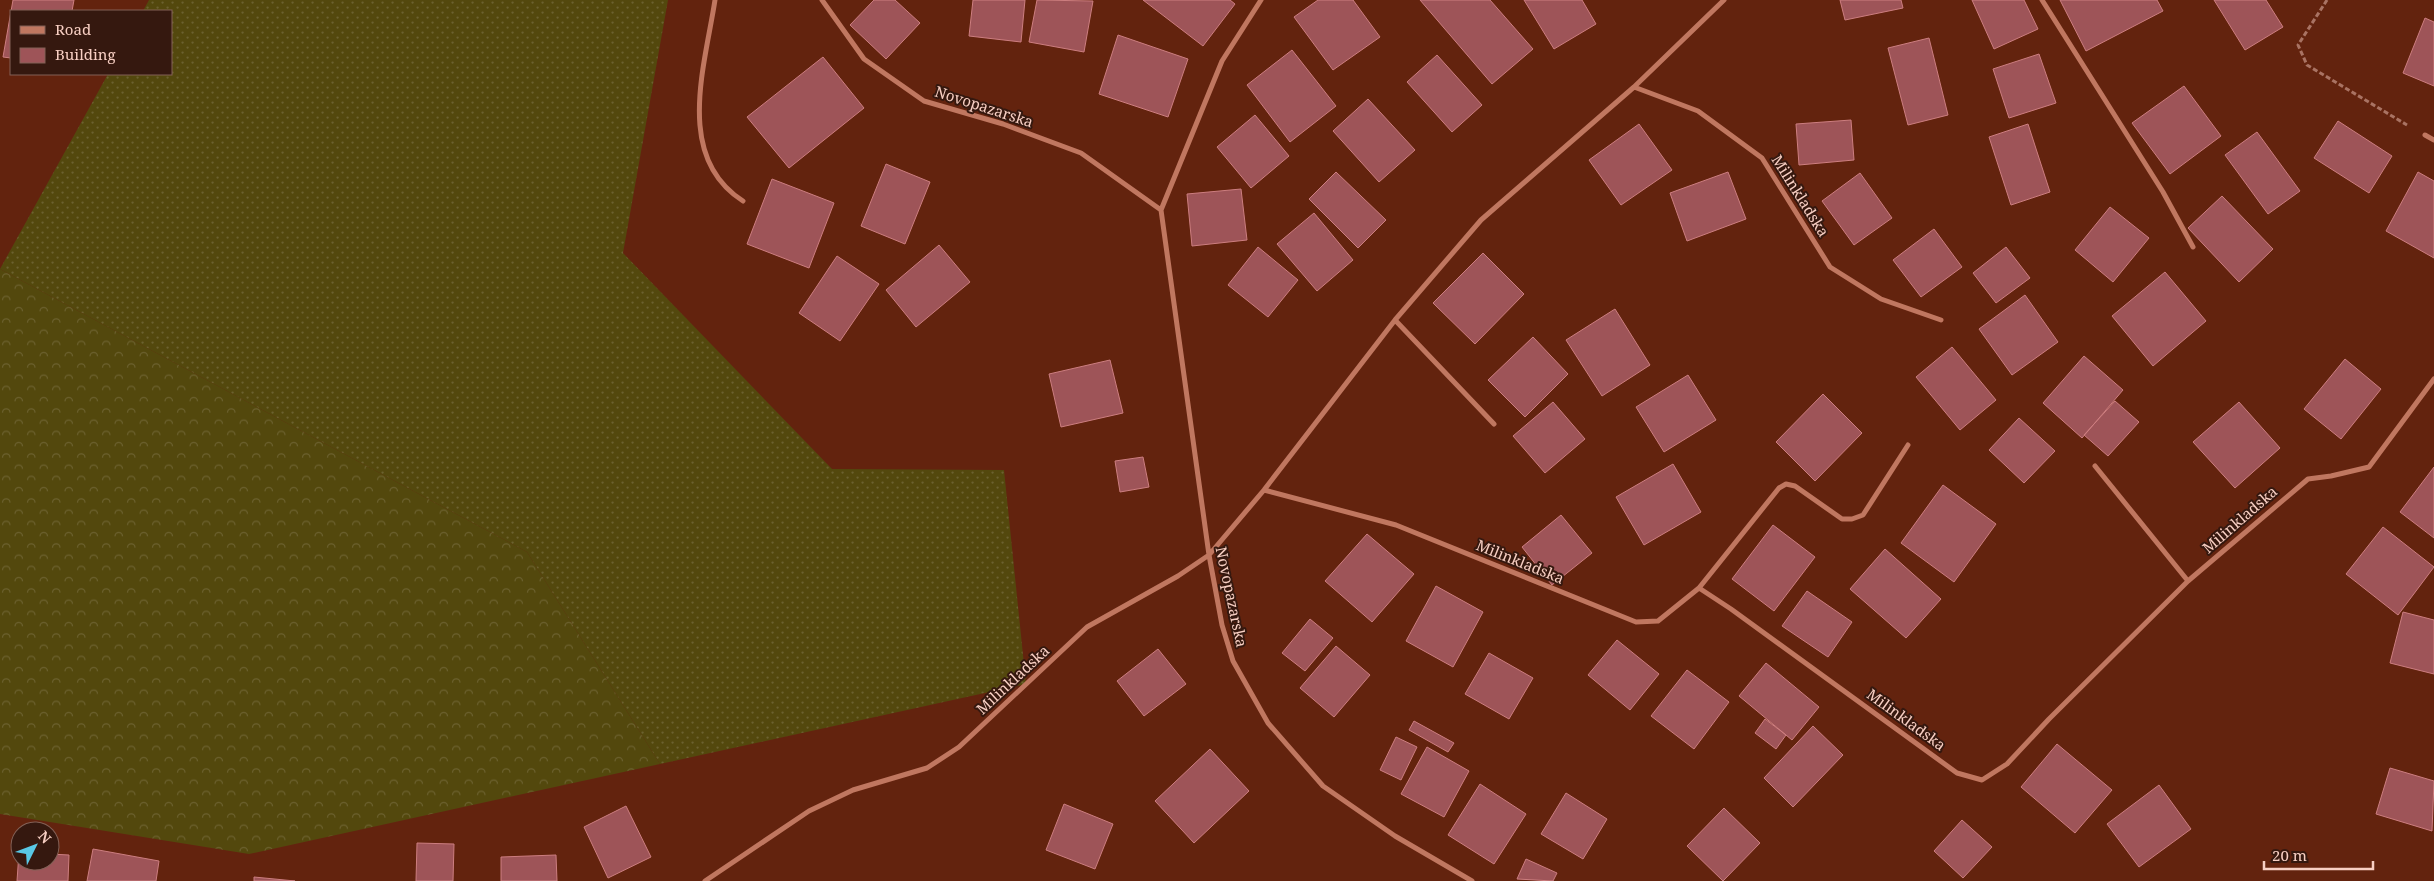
<svg xmlns="http://www.w3.org/2000/svg" width="2434" height="881" font-family="'Noto Serif',serif">
<style>
.grass{fill:url(#grass-dots)}
.forest{fill:url(#forest-crowns)}
.building{fill:#9e5458;stroke:#cd7e80}
.lines{fill:none;stroke-linecap:round;stroke-linejoin:round}
.path{stroke:#a97363;stroke-width:3;stroke-dasharray:5 2.5;stroke-linecap:butt}
.street{stroke:#c07760;stroke-width:5}
.labels{text-anchor:middle;stroke-width:4;stroke-linejoin:round;paint-order:stroke}
.street-label{font-size:15px;fill:#f8cfc3;stroke:#35180f}
</style>
<defs>
<pattern id="grass-dots" width="8" height="8" patternUnits="userSpaceOnUse" patternTransform="scale(1.25)"><rect width="8" height="8" fill="#53480d"/><path d="M2 2h.1M6 6h.1" fill="none" stroke="#6c612f" stroke-width="1.8" stroke-linecap="round"/></pattern>
<pattern id="forest-crowns" width="20" height="18" patternUnits="userSpaceOnUse" patternTransform="scale(1.25)"><rect width="20" height="18" fill="#53480d"/><path d="M2 6a3 3 0 1 1 6 0M12 15a3 3 0 1 1 6 0" fill="none" stroke="#6c612f"/></pattern>
</defs>
<rect width="100%" height="100%" fill="#63230e"/>
<path class="grass" d="M 149,0 L 668,0 L 623,253 L 832,469 L 1004,470 L 1026,684 L 660,764 L 527,552 L 0,269 L 108,74 L 171,74 L 171,11 L 143,11 Z"/>
<path class="forest" d="M 0,269 L 527,552 L 660,764 L 249,854 L 0,814 Z"/>
<path class="building" d="M 13,0 L 74,0 L 72,11 L 11,11 L 11,58 L 3,57 Z
M 874,0 L 895,0 L 920,23 L 886,59 L 850,25 Z
M 973,0 L 1025,0 L 1021,42 L 969,36 Z
M 1037,0 L 1093,1 L 1084,52 L 1029,42 Z
M 1143,0 L 1230,0 L 1235,4 L 1203,46 Z
M 1318,0 L 1353,0 L 1380,37 L 1333,70 L 1294,17 Z
M 1420,0 L 1490,0 L 1533,49 L 1492,84 Z
M 1524,0 L 1582,0 L 1596,24 L 1554,49 Z
M 1840,0 L 1901,0 L 1903,8 L 1845,20 Z
M 1972,0 L 2024,0 L 2038,29 L 1994,49 Z
M 2060,0 L 2157,0 L 2163,11 L 2086,51 Z
M 2214,0 L 2266,0 L 2283,27 L 2245,50 Z
M 2425,18 L 2434,22 L 2434,86 L 2403,73 Z
M 1118,35 L 1188,59 L 1168,117 L 1099,94 Z
M 1929,38 L 1948,115 L 1908,125 L 1888,48 Z
M 1292,50 L 1336,106 L 1290,142 L 1247,85 Z
M 2039,54 L 2056,103 L 2009,118 L 1993,69 Z
M 1437,55 L 1482,105 L 1452,132 L 1407,82 Z
M 823,57 L 864,108 L 789,168 L 747,117 Z
M 2184,86 L 2221,136 L 2170,174 L 2132,123 Z
M 1368,99 L 1415,150 L 1379,182 L 1333,131 Z
M 1255,115 L 1289,156 L 1251,188 L 1217,147 Z
M 1851,120 L 1854,160 L 1799,165 L 1796,124 Z
M 2338,121 L 2392,156 L 2369,193 L 2314,158 Z
M 1639,124 L 1672,170 L 1621,205 L 1589,160 Z
M 2028,124 L 2050,192 L 2011,205 L 1989,137 Z
M 2257,132 L 2300,191 L 2268,214 L 2225,155 Z
M 886,164 L 930,182 L 905,244 L 861,226 Z
M 1336,172 L 1386,220 L 1358,248 L 1309,199 Z
M 1728,172 L 1746,219 L 1687,241 L 1670,193 Z
M 2418,172 L 2434,181 L 2434,258 L 2386,231 Z
M 1860,173 L 1892,218 L 1854,245 L 1822,201 Z
M 772,179 L 834,203 L 809,268 L 747,244 Z
M 1241,189 L 1247,240 L 1192,246 L 1187,194 Z
M 2222,196 L 2273,249 L 2239,282 L 2188,228 Z
M 2110,207 L 2149,238 L 2113,282 L 2075,250 Z
M 1314,213 L 1353,260 L 1317,291 L 1277,244 Z
M 1934,229 L 1962,267 L 1921,297 L 1893,260 Z
M 939,245 L 970,282 L 916,327 L 886,290 Z
M 1258,247 L 1298,280 L 1268,317 L 1228,285 Z
M 2006,247 L 2030,278 L 1996,303 L 1973,273 Z
M 1483,253 L 1524,294 L 1475,344 L 1433,303 Z
M 837,256 L 879,284 L 840,341 L 799,313 Z
M 2165,272 L 2206,321 L 2153,366 L 2112,316 Z
M 2025,295 L 2058,342 L 2012,375 L 1979,329 Z
M 1615,309 L 1650,365 L 1602,396 L 1566,340 Z
M 1533,337 L 1568,374 L 1525,417 L 1488,380 Z
M 1952,347 L 1996,400 L 1960,430 L 1916,377 Z
M 2084,356 L 2123,390 L 2082,438 L 2043,403 Z
M 2345,359 L 2381,389 L 2341,439 L 2304,409 Z
M 1110,360 L 1123,413 L 1061,427 L 1049,374 Z
M 1688,375 L 1716,420 L 1664,452 L 1636,407 Z
M 1823,394 L 1862,433 L 1815,481 L 1776,442 Z
M 2115,401 L 2139,422 L 2108,456 L 2084,435 Z
M 1553,402 L 1585,439 L 1545,473 L 1513,436 Z
M 2239,402 L 2280,448 L 2235,488 L 2193,442 Z
M 2019,418 L 2055,451 L 2024,483 L 1989,450 Z
M 1143,457 L 1149,487 L 1120,492 L 1115,461 Z
M 1673,464 L 1701,512 L 1644,545 L 1616,497 Z
M 2434,467 L 2434,538 L 2400,512 Z
M 1943,485 L 1996,524 L 1954,582 L 1901,543 Z
M 1561,515 L 1592,553 L 1552,585 L 1522,547 Z
M 1773,525 L 1815,557 L 1774,611 L 1732,579 Z
M 2383,527 L 2434,567 L 2398,615 L 2346,574 Z
M 1367,534 L 1414,574 L 1372,622 L 1325,581 Z
M 1885,549 L 1941,599 L 1906,638 L 1850,589 Z
M 1436,586 L 1483,612 L 1453,667 L 1406,641 Z
M 1807,591 L 1852,622 L 1828,657 L 1782,626 Z
M 2403,612 L 2434,620 L 2434,674 L 2390,663 Z
M 1310,619 L 1333,638 L 1305,671 L 1282,653 Z
M 1617,640 L 1659,674 L 1630,710 L 1588,675 Z
M 1336,646 L 1370,675 L 1334,717 L 1300,688 Z
M 1158,649 L 1186,684 L 1144,716 L 1117,681 Z
M 1489,653 L 1533,678 L 1509,719 L 1465,694 Z
M 1766,663 L 1819,707 L 1792,740 L 1739,696 Z
M 1687,670 L 1729,702 L 1694,749 L 1651,716 Z
M 1765,719 L 1786,735 L 1776,749 L 1755,733 Z
M 1414,721 L 1454,743 L 1448,752 L 1409,730 Z
M 1813,726 L 1843,755 L 1793,807 L 1764,778 Z
M 1396,737 L 1417,747 L 1401,780 L 1380,770 Z
M 2057,744 L 2112,790 L 2075,833 L 2021,787 Z
M 1427,747 L 1469,771 L 1444,817 L 1401,794 Z
M 1210,749 L 1249,791 L 1194,843 L 1155,801 Z
M 2390,768 L 2434,781 L 2432,831 L 2376,814 Z
M 1480,784 L 1526,814 L 1494,864 L 1448,835 Z
M 2159,785 L 2191,829 L 2139,867 L 2107,824 Z
M 1566,793 L 1607,819 L 1583,859 L 1541,834 Z
M 1064,804 L 1113,824 L 1095,869 L 1046,850 Z
M 626,806 L 651,857 L 608,878 L 584,827 Z
M 1724,808 L 1760,843 L 1723,881 L 1687,846 Z
M 1962,820 L 1992,847 L 1963,878 L 1934,851 Z
M 417,843 L 454,844 L 453,881 L 416,881 Z
M 93,849 L 159,861 L 156,881 L 87,881 Z
M 19,852 L 20,861 L 50,861 L 50,854 L 69,855 L 68,881 L 17,881 Z
M 556,855 L 557,881 L 501,881 L 501,857 Z
M 1526,859 L 1557,873 L 1553,881 L 1517,879 Z
M 254,877 L 295,881 L 254,881 Z"/>
<g class="lines">
<path class="path" d="M 2327,0 L 2298,45 L 2307,65 L 2407,125"/>
<path class="street" d="M 715,0 C 705,66 674,157 743,201
M 822,0 L 864,59 L 924,101 L 1003,124 L 1081,153 L 1161,210
M 1261,0 L 1222,61 L 1161,210 L 1209,555 L 1222,625 L 1233,661 L 1268,723 L 1323,786 L 1395,836 L 1472,881
M 2042,0 L 2163,192 L 2193,247
M 1634,87 L 1698,111 L 1762,158 L 1830,267 L 1881,299 L 1941,320
M 2425,135 L 2434,140
M 1395,320 L 1494,424
M 2095,466 L 2188,581
M 1264,490 L 1396,525 L 1636,622 L 1658,621 L 1699,588 L 1731,609 L 1957,773 L 1982,780 L 2007,764 L 2049,719 L 2188,581 L 2308,479 L 2331,476 L 2369,467 L 2434,379
M 1699,588 L 1779,488 L 1786,484 L 1795,486 L 1842,519 L 1852,519 L 1863,515 L 1908,445
M 705,881 L 809,811 L 853,790 L 927,768 L 959,747 L 1087,627 L 1178,576 L 1209,555 L 1264,490 L 1395,320 L 1481,220 L 1634,87 L 1724,0"/>
</g>
<g class="labels">
<g class="street-label">
<text transform="translate(984 107) rotate(18)" y="5">Novopazarska</text>
<text transform="translate(1800 196) rotate(58)" y="5">Milinkladska</text>
<text transform="translate(2240 520) rotate(-41)" y="5">Milinkladska</text>
<text transform="translate(1520 562) rotate(22)" y="5">Milinkladska</text>
<text transform="translate(1231 597) rotate(78)" y="5">Novopazarska</text>
<text transform="translate(1013 680) rotate(-43)" y="5">Milinkladska</text>
<text transform="translate(1906 720) rotate(36)" y="5">Milinkladska</text>
</g>
</g>
<rect x="10" y="10" width="162" height="65" fill="#35180f" stroke="#836157"/>
<rect x="20" y="26" width="25" height="8" fill="#c07760" stroke="#836157"/>
<text x="55" y="35" font-size="15" fill="#f8cfc3">Road</text>
<rect x="20" y="48" width="25" height="15" fill="#9e5458" stroke="#836157"/>
<text x="55" y="60" font-size="15" fill="#f8cfc3">Building</text>
<g transform="translate(35 846) rotate(48)"><circle r="24" fill="#35180f" stroke="#836157"/>
<path d="M0-4L9 19L0 12L-9 19Z" fill="#59c8e5"/>
<text y="-8" font-size="14" font-weight="bold" text-anchor="middle" fill="#f8cfc3">N</text>
</g>
<path d="M2264 861v8h109v-8" fill="none" stroke="#f8cfc3" stroke-width="2.5"/>
<text x="2272" y="861" font-size="15" fill="#f8cfc3" stroke="#35180f" stroke-width="4" paint-order="stroke">20 m</text>
</svg>
